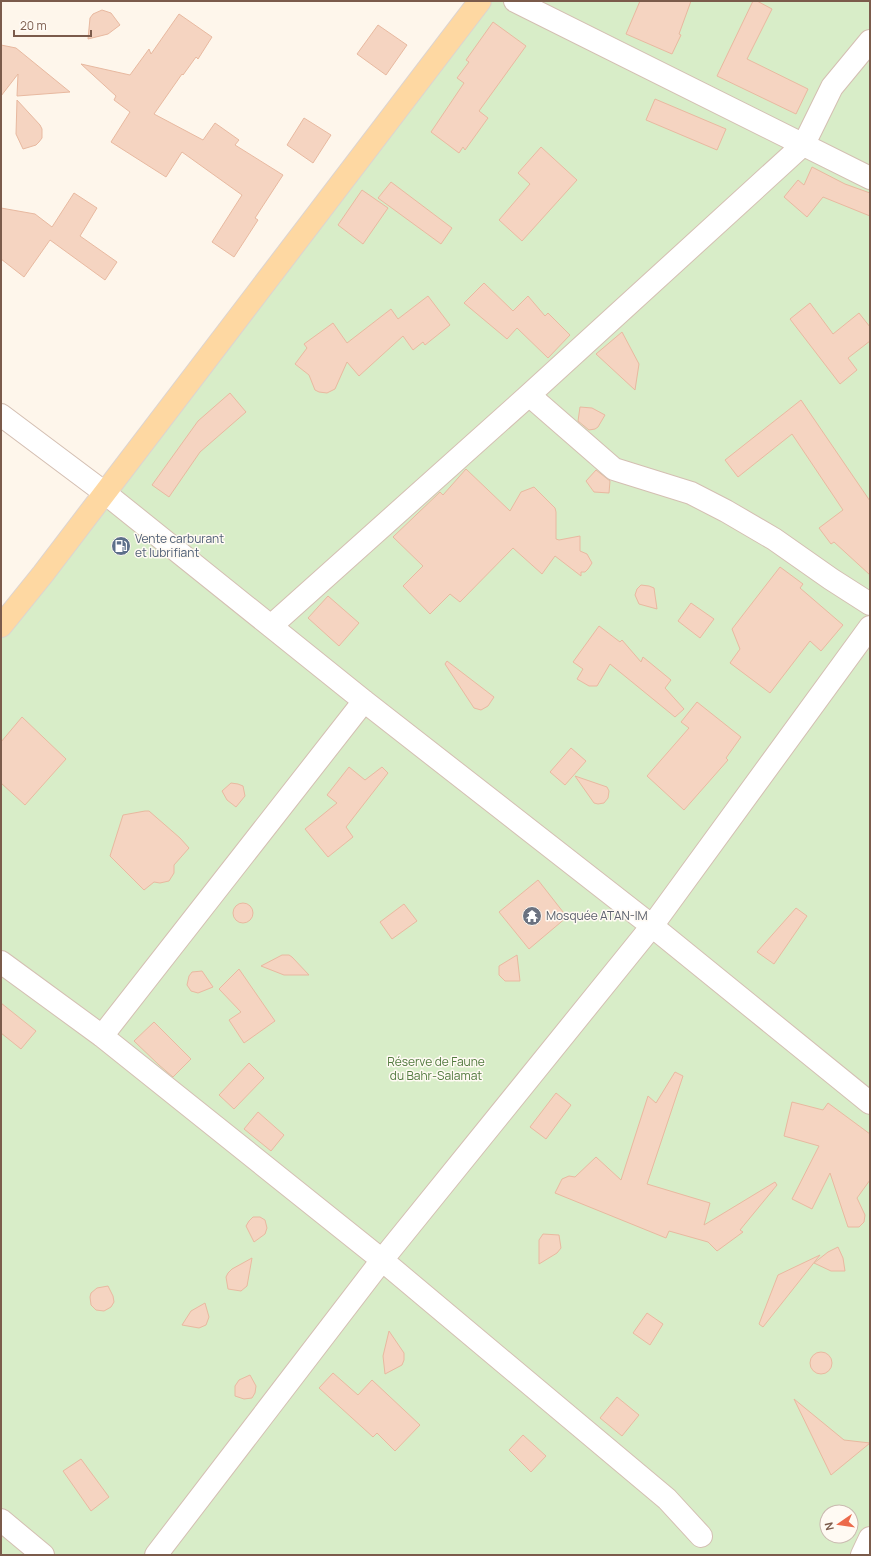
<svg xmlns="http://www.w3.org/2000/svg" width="871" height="1556" font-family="Manrope,sans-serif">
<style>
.green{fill:#d8edc8;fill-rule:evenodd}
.building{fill:#f5d4c1;stroke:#e8b9a0}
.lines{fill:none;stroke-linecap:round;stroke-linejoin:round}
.minor-casing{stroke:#d4bfb2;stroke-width:24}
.major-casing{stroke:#ddd4d0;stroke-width:24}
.minor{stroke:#fff;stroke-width:22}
.major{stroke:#fed8a2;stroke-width:22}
.labels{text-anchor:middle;stroke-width:3;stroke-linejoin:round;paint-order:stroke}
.service-label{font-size:12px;fill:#4e5e75;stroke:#fffaf3;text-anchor:start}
.worship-label{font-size:12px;fill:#5b616d;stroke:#fffaf3;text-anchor:start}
.park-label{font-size:12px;fill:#537b40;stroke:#fffaf3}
</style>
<rect width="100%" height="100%" fill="#fef6eb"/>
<path class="green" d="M 479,1 L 870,1 L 870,1555 L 1,1555 L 1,626 ZM 827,1512 L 851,1512 L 851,1536 L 827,1536 Z"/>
<path class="building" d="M 640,1 L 691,1 L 679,34 L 681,35 L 672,54 L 626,34 Z
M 753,1 L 757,1 L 772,9 L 747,59 L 808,89 L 796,114 L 717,76 Z
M 102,10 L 111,13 L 120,25 L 108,34 L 88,39 L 90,18 L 93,14 Z
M 179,14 L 212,37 L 198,59 L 196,57 L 183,75 L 182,74 L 154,114 L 203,140 L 215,123 L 239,140 L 235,145 L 283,175 L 255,218 L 258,220 L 234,257 L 212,242 L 242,195 L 182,152 L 166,177 L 111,142 L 130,112 L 114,100 L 116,96 L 81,64 L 130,75 L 149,49 L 151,54 Z
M 493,22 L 526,46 L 479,111 L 488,118 L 465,150 L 463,147 L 459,153 L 431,132 L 464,83 L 457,78 L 469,62 L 466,60 Z
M 378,25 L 407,45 L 386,75 L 357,54 Z
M 1,45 L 16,48 L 70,92 L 17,96 L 18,74 L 1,96 Z
M 655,99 L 726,129 L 717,150 L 646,120 Z
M 17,100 L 40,125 L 42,129 L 42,138 L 39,142 L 36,145 L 23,149 L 16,134 Z
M 304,118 L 331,135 L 313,163 L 287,145 Z
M 541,147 L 577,180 L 522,241 L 499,220 L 530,184 L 518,173 Z
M 812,167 L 845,184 L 870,193 L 870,216 L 823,197 L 807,217 L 784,197 L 798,180 L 804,185 Z
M 391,182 L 452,228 L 441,244 L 378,198 Z
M 362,190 L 388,208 L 363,244 L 338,225 Z
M 74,193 L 97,208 L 80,236 L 117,262 L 105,280 L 50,240 L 24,277 L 1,259 L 1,208 L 35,214 L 52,227 Z
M 484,283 L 513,311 L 528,296 L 545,316 L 548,313 L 570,335 L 548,358 L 517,328 L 507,339 L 464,303 Z
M 428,296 L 450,325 L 425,345 L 423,342 L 413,350 L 403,336 L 359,376 L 347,362 L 335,389 L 327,393 L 319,392 L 315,390 L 309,375 L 295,364 L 307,348 L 304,344 L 333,323 L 347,343 L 391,309 L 398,319 Z
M 810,303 L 833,334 L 859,313 L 870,327 L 870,341 L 848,358 L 857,370 L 840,384 L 790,319 Z
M 622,332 L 639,364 L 635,390 L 596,354 Z
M 230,393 L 246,412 L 200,452 L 169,497 L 152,485 L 198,421 Z
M 801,400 L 870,501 L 870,575 L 834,542 L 831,544 L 819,528 L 843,510 L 792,434 L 738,477 L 725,460 Z
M 580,407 L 592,408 L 605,415 L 598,427 L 595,429 L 589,430 L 578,421 Z
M 466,469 L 510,511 L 521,492 L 534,487 L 555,508 L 556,512 L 556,539 L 559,540 L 580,536 L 580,551 L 587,554 L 592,563 L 588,569 L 585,572 L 581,572 L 581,576 L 555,556 L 542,574 L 513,548 L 460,602 L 450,594 L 430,614 L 403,586 L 423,566 L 393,537 L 440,492 L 443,495 Z
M 596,470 L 610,481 L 609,493 L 594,492 L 586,481 Z
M 780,567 L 803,584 L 800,588 L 843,625 L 821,651 L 810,641 L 770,693 L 730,663 L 740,649 L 732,629 Z
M 641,585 L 649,586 L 654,588 L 657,609 L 639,604 L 635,595 L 637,589 Z
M 328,596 L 359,623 L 339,646 L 308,618 Z
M 691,603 L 714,619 L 700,638 L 678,621 Z
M 599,626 L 620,642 L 622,640 L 641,662 L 643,657 L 671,680 L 665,688 L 684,709 L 675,717 L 610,664 L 597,686 L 589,686 L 577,679 L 583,669 L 573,662 Z
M 447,661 L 494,697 L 488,706 L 481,710 L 474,708 L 445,664 Z
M 697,702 L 741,737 L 726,758 L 728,760 L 684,810 L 647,776 L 689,728 L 681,722 Z
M 22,717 L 66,759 L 25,805 L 1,783 L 1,742 Z
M 571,748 L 586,761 L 565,785 L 550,772 Z
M 349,767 L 365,780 L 382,767 L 388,773 L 346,827 L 353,837 L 328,857 L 305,829 L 337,803 L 327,795 Z
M 575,776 L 607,787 L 609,791 L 608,798 L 604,803 L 598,804 L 594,803 Z
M 231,783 L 238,784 L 243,786 L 245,796 L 236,807 L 227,800 L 222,791 Z
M 145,811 L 149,811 L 180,838 L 189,848 L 174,865 L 174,873 L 169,881 L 160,883 L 154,882 L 144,890 L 110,856 L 123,815 Z
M 538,880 L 567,917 L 529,949 L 499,912 Z
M233 913a10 10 0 1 1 20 0a10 10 0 1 1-20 0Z
M 404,904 L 417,921 L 392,939 L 380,922 Z
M 796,908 L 807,916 L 774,964 L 757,952 Z
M 282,955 L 289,955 L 292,957 L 309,975 L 284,975 L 261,966 Z
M 517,955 L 520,981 L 505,981 L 499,975 L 499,966 Z
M 239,969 L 275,1021 L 244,1043 L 229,1020 L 241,1012 L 219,989 Z
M 202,971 L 213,987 L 198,993 L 191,991 L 187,985 L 189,976 L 192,972 Z
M 1,1003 L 36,1031 L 21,1049 L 1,1033 Z
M 154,1022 L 191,1059 L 173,1077 L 159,1065 L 134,1041 Z
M 249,1063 L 264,1078 L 234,1109 L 219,1095 Z
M 675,1072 L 683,1076 L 647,1184 L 710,1203 L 704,1225 L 775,1182 L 777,1185 L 740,1230 L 743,1232 L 717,1251 L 708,1242 L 669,1231 L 666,1238 L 555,1193 L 562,1179 L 569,1176 L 575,1177 L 596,1157 L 621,1180 L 648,1096 L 656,1103 Z
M 556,1093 L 571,1105 L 546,1139 L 530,1127 Z
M 792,1102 L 823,1110 L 828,1103 L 870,1134 L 870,1180 L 857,1198 L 865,1215 L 864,1222 L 859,1227 L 848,1227 L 830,1173 L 812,1209 L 792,1199 L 819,1146 L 784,1136 Z
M 258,1112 L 284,1135 L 271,1151 L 244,1129 Z
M 253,1217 L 260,1217 L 265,1220 L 267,1228 L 265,1234 L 254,1242 L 246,1226 L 249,1221 Z
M 543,1234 L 559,1235 L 561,1248 L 557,1253 L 539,1264 L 539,1240 Z
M 838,1247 L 843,1258 L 845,1271 L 831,1271 L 814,1263 L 828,1252 Z
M 820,1255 L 763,1327 L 759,1324 L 778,1275 Z
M 252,1258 L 247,1286 L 241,1291 L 228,1289 L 226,1277 L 228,1273 L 232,1269 Z
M 108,1286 L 113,1296 L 114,1302 L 111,1307 L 104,1311 L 96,1310 L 91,1305 L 90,1297 L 91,1293 L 97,1288 Z
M 205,1303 L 209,1317 L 206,1325 L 199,1328 L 182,1325 L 191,1311 Z
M 647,1313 L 663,1324 L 650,1345 L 633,1333 Z
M 389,1331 L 404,1353 L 404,1360 L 402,1365 L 385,1374 L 383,1356 Z
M810 1363a11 11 0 1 1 22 0a11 11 0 1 1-22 0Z
M 333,1373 L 358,1395 L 372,1380 L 420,1425 L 395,1451 L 377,1433 L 373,1437 L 319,1388 Z
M 250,1375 L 256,1386 L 255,1393 L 252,1398 L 244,1399 L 235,1396 L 235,1386 L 239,1380 Z
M 617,1397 L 639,1415 L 622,1436 L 600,1418 Z
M 794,1399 L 844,1440 L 870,1443 L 831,1475 Z
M 523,1435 L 546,1456 L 531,1472 L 509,1450 Z
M 81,1459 L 109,1497 L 91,1511 L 63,1471 Z"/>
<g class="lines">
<g class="minor-casing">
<path id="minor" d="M 515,1 L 870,178
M 529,395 L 614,469 L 691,493 L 726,511 L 774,539 L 831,579 L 870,604
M 1,415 L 105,493 L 364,701 L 652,926 L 870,1103
M 271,626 L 529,395 L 804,144 L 832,87 L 870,41
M 1,962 L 102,1036 L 382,1260 L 667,1499 L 701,1536
M 102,1036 L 364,701
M 1,1520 L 43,1555
M 156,1555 L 382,1260 L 652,926 L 870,627
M 862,1555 L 870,1538"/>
</g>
<g class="major-casing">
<path id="major" d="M 1,626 L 43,574 L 480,1"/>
</g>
<use href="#minor" class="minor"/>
<use href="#major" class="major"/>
</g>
<defs>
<g id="fuel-disc" transform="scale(1)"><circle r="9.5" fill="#5c6f8a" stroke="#fffaf3"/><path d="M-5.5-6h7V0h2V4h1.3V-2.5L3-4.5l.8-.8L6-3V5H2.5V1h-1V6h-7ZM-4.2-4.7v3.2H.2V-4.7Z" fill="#fff"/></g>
<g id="temple-disc" transform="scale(1)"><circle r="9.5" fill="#6b7280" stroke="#fffaf3"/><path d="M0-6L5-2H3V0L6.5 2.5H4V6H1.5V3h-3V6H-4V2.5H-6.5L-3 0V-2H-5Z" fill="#fff"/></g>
</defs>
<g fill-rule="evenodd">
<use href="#fuel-disc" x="121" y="546"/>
<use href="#temple-disc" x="532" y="916"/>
</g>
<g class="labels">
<g class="service-label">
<text x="135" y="543">Vente carburant<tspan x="135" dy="14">et lubrifiant</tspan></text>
</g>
<g class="worship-label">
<text x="546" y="920">Mosquée ATAN-IM</text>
</g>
<g class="park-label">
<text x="436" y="1066">Réserve de Faune<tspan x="436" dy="14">du Bahr-Salamat</tspan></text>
</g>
</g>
<rect width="871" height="1556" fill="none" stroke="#7b5b4b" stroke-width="4"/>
<g transform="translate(839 1524) rotate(257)"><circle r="19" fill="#fffaf3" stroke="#cabab0"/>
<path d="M0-3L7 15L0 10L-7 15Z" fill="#ec6a4b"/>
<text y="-6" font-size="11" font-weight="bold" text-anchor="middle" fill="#7b5b4b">N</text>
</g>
<path d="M14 30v6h77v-6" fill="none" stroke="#7b5b4b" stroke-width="2"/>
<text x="20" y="30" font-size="12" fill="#7b5b4b" stroke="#fffaf3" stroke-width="3" paint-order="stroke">20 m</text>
</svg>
